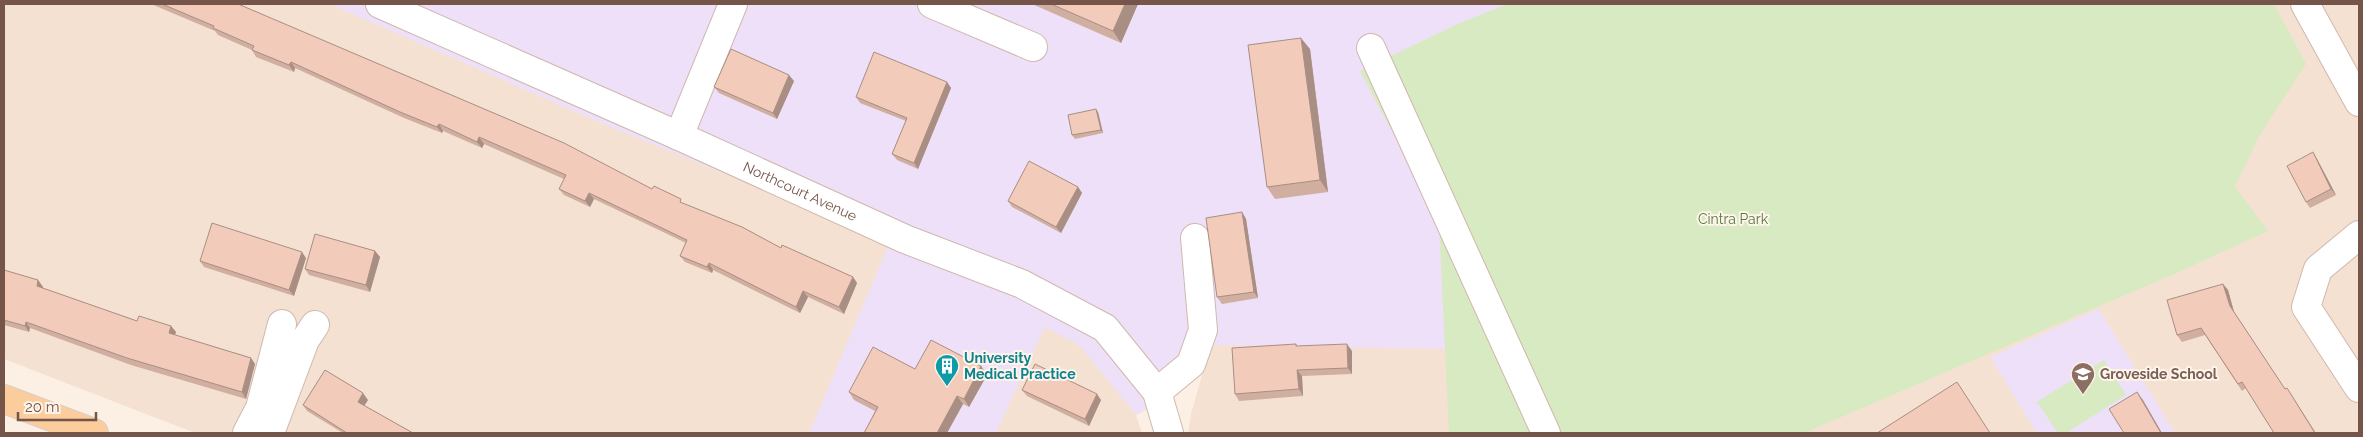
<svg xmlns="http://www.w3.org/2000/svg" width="2363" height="437" font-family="Raleway,sans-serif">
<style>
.residential{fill:#f4e1d2}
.education{fill:#ede0f8}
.green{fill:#d7eac2}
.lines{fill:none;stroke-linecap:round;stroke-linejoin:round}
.minor-casing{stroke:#d0b8ad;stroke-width:30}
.major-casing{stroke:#d8cfcc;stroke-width:30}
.minor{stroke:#fff;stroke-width:28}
.major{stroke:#fbcd9c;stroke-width:28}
.wall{fill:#d0afa1}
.shaded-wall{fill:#a98e83}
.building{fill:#f2cbbb;stroke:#a98e83}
.labels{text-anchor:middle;stroke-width:4;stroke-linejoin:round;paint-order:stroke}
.street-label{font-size:14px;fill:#755449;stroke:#fff4ea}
.park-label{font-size:14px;fill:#587a41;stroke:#fff4ea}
.culture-label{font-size:14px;font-weight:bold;fill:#0d838f;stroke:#fff4ea;text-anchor:start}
.education-label{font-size:14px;font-weight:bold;fill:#785e54;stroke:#fff4ea;text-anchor:start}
</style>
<rect width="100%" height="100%" fill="#fcf0e4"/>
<path class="residential" d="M 4,4 L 2359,4 L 2359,433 L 1188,433 L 1191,414 L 1210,347 L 1178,394 L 1136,415 L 1142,433 L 195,433 L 4,359 Z"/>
<path class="education" d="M 330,4 L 1508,4 L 1460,23 L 1360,71 L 1439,220 L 1445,349 L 1212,345 L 1178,394 L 1136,415 L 1080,346 L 1045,327 L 996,433 L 809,433 L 890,242 L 594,120 Z
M 2099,309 L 2175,433 L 2037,433 L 1990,357 Z"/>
<path class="green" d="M 1508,4 L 2274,4 L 2306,64 L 2259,136 L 2235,187 L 2268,231 L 2172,275 L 1804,433 L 1449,433 L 1439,220 L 1360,71 L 1460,23 Z
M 2104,360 L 2126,395 L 2066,433 L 2058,433 L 2037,402 Z"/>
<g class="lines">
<g class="minor-casing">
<g id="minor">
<path id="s1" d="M 380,4 L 679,136 L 905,239 L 1022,284 L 1105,328 L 1157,392 L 1169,433"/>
<path d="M 932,4 L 1033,47"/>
<path d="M 2305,4 L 2359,102"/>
<path d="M 1371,48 L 1546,433"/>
<path d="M 679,136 L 733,4"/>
<path d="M 2359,235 L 2318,269 L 2306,307 L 2359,388"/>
<path d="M 1157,392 L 1191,364 L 1203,330 L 1195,238"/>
<path d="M 247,433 L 260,408 L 282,324"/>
<path d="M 270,433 L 305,340 L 315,325"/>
</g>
</g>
<g class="major-casing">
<path id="major" d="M 4,399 L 94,433"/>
</g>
<use href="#minor" class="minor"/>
<use href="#major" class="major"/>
</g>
<path class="wall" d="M 151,4 L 238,4 L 652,189 L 781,248 L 853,277 L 857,283 L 844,314 L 808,297 L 800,313 L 713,270 L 712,273 L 685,262 L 680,256 L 686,243 L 594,199 L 590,207 L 564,195 L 559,189 L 564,179 L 484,144 L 482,148 L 443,131 L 442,133 L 404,118 L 295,68 L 294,72 L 256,57 L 252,50 L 218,35 L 215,31 Z
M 1032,4 L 1138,4 L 1121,43 Z
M 1310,49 L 1328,192 L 1275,199 L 1267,187 Z
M 794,81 L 777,119 L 719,93 L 714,87 Z
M 947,82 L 951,88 L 918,169 L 897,160 L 892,154 L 906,121 L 860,103 L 856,97 Z
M 1098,112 L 1103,133 L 1075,139 L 1072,135 Z
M 2313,152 L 2317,159 L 2336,195 L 2310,208 L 2306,202 Z
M 1078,187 L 1082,193 L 1061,233 L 1012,207 L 1008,201 Z
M 1242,212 L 1246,219 L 1258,298 L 1222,304 L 1217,297 Z
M 375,251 L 380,257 L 370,292 L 309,275 L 305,269 Z
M 306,258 L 294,296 L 204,267 L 200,261 Z
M 4,270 L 38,280 L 43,287 L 42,288 L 137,321 L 171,326 L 176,332 L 175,335 L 251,358 L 255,364 L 246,399 L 131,365 L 30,328 L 29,332 L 4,325 Z
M 2223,284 L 2228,290 L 2234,312 L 2285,389 L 2291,394 L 2316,433 L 2274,433 L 2246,388 L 2242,391 L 2205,335 L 2182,342 L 2177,335 Z
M 1296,344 L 1297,346 L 1352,351 L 1352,374 L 1302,376 L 1303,396 L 1239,401 L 1235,394 Z
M 981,366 L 987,375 L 969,407 L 963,404 L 947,433 L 864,433 L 875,411 L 854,400 L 849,392 L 915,369 Z
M 1022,390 L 1101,400 L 1089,426 L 1027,396 Z
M 368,400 L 364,406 L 413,433 L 343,433 L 307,411 L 303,405 Z"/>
<path class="shaded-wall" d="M 1125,4 L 1138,4 L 1121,43 L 1113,31 Z
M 1301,38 L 1310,49 L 1328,192 L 1320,180 Z
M 291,62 L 295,68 L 294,72 L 289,65 Z
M 789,75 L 794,81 L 777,119 L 773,113 Z
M 947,82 L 951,88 L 918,169 L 914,163 Z
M 1096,109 L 1098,112 L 1103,133 L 1101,130 Z
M 439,124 L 443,131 L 442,133 L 437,127 Z
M 479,137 L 484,144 L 482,148 L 477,142 Z
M 2313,152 L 2317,159 L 2336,195 L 2331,189 Z
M 1078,187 L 1082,193 L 1061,233 L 1056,227 Z
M 589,193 L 594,199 L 590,207 L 585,201 Z
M 1242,212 L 1246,219 L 1258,298 L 1254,292 Z
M 375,251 L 380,257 L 370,292 L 366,285 Z
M 302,252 L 306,258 L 294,296 L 289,290 Z
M 709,263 L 713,270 L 712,273 L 707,267 Z
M 853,277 L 857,283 L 844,314 L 839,307 Z
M 38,280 L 43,287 L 41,293 L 37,286 Z
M 2223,284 L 2228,290 L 2234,312 L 2230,306 Z
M 803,291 L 808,297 L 800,313 L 796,307 Z
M 26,322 L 30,328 L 29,332 L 25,326 Z
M 171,326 L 176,332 L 173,340 L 169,333 Z
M 1347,344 L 1352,351 L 1352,374 L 1348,368 Z
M 251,358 L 255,364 L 246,399 L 242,392 Z
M 981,366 L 987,375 L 969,407 L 964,399 Z
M 1297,370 L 1302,376 L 1303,396 L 1299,389 Z
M 2137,392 L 2143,400 L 2162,433 L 2161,433 Z
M 363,393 L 368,400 L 362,409 L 358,402 Z
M 1097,394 L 1101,400 L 1089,426 L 1085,419 Z
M 957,396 L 963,404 L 947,433 L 937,433 Z"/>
<path class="building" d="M 162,4 L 238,4 L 564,143 L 652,189 L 654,186 L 681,199 L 680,202 L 742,227 L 781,248 L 782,245 L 853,277 L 839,307 L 803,291 L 796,307 L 709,263 L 707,267 L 680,256 L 687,240 L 589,193 L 585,201 L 559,189 L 566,175 L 479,137 L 477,142 L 439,124 L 437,127 L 400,112 L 291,62 L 289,65 L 252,50 L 254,46 L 213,28 L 214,26 Z
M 1051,4 L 1125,4 L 1113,31 Z
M 1301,38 L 1320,180 L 1267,187 L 1248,45 Z
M 731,49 L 789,75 L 773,113 L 714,87 Z
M 874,52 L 947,82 L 914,163 L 892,154 L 907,118 L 856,97 Z
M 1096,109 L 1101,130 L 1072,135 L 1068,115 Z
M 2313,152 L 2331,189 L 2306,202 L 2287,166 Z
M 1029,161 L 1078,187 L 1056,227 L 1008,201 Z
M 1242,212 L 1254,292 L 1217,297 L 1206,218 Z
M 212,223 L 302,252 L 289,290 L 200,261 Z
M 315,234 L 375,251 L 366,285 L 305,269 Z
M 4,270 L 38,280 L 37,286 L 137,321 L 139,316 L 171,326 L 169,333 L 251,358 L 242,392 L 127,358 L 26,322 L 25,326 L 4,320 Z
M 2223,284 L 2230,306 L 2285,389 L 2287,388 L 2315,433 L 2274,433 L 2242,382 L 2238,384 L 2201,328 L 2177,335 L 2167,300 Z
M 931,340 L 981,366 L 964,399 L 957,396 L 937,433 L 864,433 L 878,407 L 849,392 L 873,347 L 915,369 Z
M 1296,344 L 1296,346 L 1347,344 L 1348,368 L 1297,370 L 1299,389 L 1235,394 L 1232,348 Z
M 1035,364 L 1097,394 L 1085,419 L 1022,390 Z
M 325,370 L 363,393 L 358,402 L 413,433 L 347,433 L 303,405 Z
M 1957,382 L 1990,433 L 1877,433 Z
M 2137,392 L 2161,433 L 2124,433 L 2109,409 Z"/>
<defs>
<g id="building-pin" transform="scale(1.25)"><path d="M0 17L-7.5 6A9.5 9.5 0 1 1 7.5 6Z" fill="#0f9aa8" stroke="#fff4ea"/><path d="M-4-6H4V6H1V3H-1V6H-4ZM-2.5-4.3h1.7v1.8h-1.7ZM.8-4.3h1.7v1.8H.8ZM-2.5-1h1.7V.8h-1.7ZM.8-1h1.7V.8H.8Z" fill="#fff"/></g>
<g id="school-pin" transform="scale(1.25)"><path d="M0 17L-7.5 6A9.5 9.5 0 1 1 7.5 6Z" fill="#8d6e63" stroke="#fff4ea"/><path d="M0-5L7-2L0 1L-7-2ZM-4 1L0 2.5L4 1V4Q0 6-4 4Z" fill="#fff"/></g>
</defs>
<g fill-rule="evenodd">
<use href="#building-pin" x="947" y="366"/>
<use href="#school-pin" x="2083" y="374"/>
</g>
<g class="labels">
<g class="street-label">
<text dy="5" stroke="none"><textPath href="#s1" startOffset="460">Northcourt Avenue</textPath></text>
</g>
<g class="park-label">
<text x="1733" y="224">Cintra Park</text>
</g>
<g class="culture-label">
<text x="964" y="363">University<tspan x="964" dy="16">Medical Practice</tspan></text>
</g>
<g class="education-label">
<text x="2100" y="379">Groveside School</text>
</g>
</g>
<rect width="2363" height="437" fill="none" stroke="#755449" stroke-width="10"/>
<path d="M18 412v8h78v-8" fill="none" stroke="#755449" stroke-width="2.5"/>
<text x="25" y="412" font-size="15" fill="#755449" stroke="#fff4ea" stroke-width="4" paint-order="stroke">20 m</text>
</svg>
